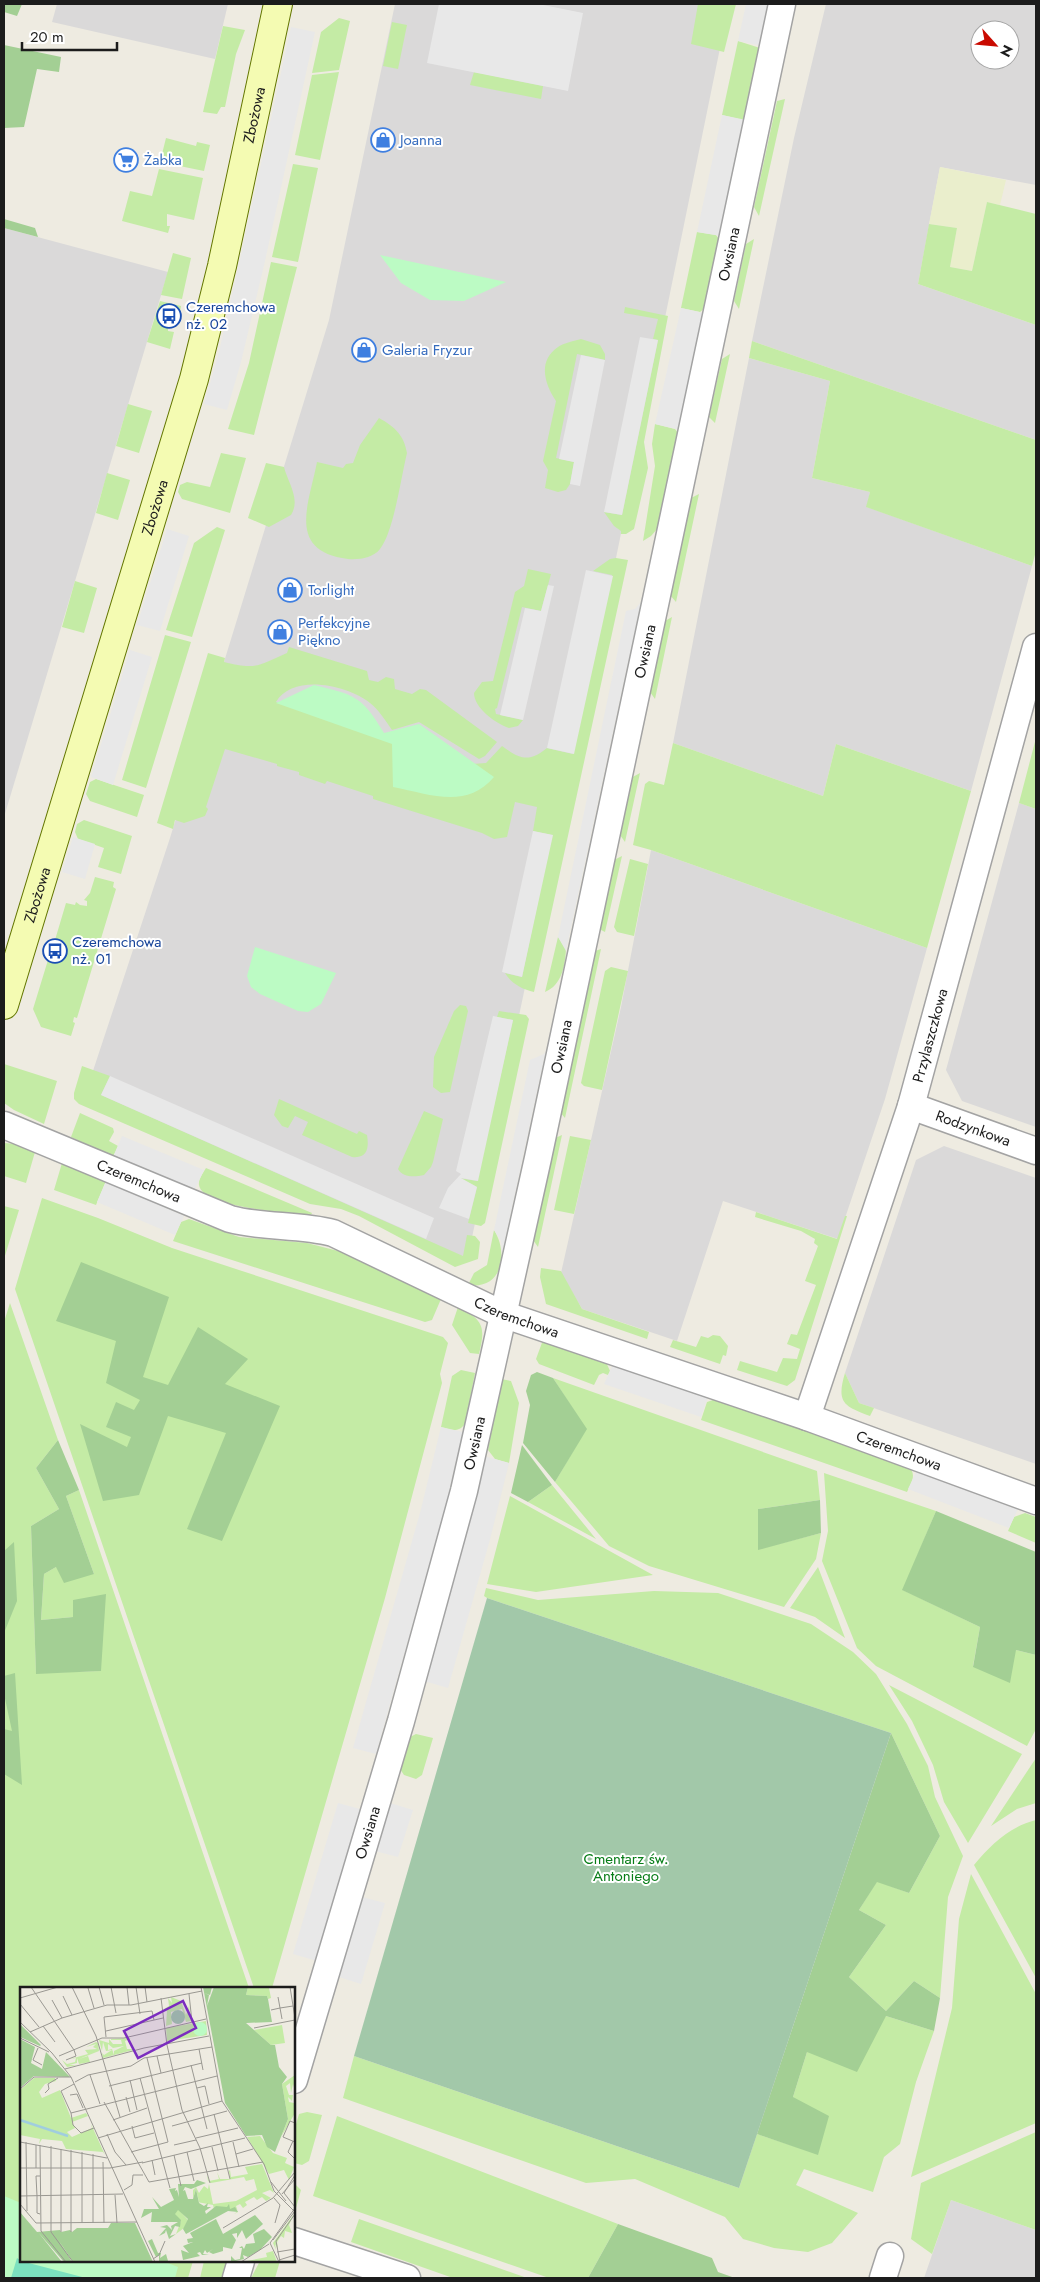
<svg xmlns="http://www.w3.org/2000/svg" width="1040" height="2282" font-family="Jost,sans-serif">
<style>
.residential{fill:#dad9d9;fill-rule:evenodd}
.farmland{fill:#eaeecc}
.grass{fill:#c4eba5}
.forest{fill:#a3cf94}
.cemetery{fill:#a2c8a9}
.park{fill:#bcfbc4}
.pitch{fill:#7ce1bf}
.parking{fill:#e8e8e8}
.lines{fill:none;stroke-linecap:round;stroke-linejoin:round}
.street-casing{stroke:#a3a3a3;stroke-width:29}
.secondary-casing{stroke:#637601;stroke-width:30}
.street{stroke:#fff;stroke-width:26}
.secondary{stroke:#f4fbb2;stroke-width:28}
.labels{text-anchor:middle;stroke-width:4;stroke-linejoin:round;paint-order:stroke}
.street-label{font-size:15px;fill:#1c1c1c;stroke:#fff}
.shop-label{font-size:15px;fill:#366cbe;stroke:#fff;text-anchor:start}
.transit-label{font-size:15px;fill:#164399;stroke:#fff;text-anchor:start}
.park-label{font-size:15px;fill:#077d17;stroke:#fff}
.inset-river{fill:none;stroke:#a0cdde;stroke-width:2.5}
.inset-road{fill:none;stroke:#9a9892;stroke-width:1}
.view{fill:#7b2cbf;fill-opacity:0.15;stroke:#7b2cbf;stroke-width:2.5}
.inset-edge{fill:none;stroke:#1c1c1c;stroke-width:2.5}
</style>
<rect width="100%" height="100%" fill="#eeebe1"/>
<path class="residential" d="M 57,4 L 228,4 L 215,59 L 52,22 Z
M 395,4 L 729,4 L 616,558 L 467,1261 L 86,1092 L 170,838 L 329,320 Z
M 826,4 L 1036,4 L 1036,185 L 940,167 L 918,284 L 1036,325 L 1036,440 L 752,341 L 794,138 ZM 980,30 L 1010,30 L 1010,60 L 980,60 Z
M 4,228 L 168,272 L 4,817 Z
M 749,358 L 830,381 L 812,478 L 870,492 L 867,507 L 1032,566 L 971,791 L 836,744 L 823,796 L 673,743 Z
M 1019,803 L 1036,809 L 1036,1127 L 962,1101 L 946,1070 Z
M 651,850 L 927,948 L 885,1099 L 838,1239 L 723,1201 L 677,1341 L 582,1309 L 561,1273 L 621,1007 Z
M 944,1146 L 1036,1178 L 1036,1464 L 859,1403 L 845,1373 L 916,1160 Z
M 951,2200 L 1036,2230 L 1036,2278 L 924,2278 Z"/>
<path class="farmland" d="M 940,167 L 1006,180 L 1000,205 L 987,202 L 972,271 L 950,267 L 957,228 L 929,224 Z"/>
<path class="grass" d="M 698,4 L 736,4 L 724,52 L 691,44 Z
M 339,18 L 350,21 L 339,70 L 312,73 L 321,32 Z
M 392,22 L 407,25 L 398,69 L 383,66 Z
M 223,26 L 245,30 L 236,54 L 225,107 L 221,107 L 217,114 L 203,112 Z
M 738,41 L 760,48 L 745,118 L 743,120 L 722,115 Z
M 339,72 L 320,160 L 295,155 L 312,75 Z
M 474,72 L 543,86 L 541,99 L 470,85 Z
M 785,99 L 759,216 L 754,207 L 777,101 Z
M 166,138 L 196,146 L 197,142 L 210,145 L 204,171 L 160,162 Z
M 293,164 L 318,168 L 298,262 L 272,257 Z
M 159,169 L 203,178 L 194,220 L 167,214 L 167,226 L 170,226 L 168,233 L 122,221 L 130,191 L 152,196 Z
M 987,202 L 1036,214 L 1036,325 L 918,284 L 929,224 L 957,228 L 950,267 L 972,271 Z
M 697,232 L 716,235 L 719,239 L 705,308 L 700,312 L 681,308 Z
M 754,239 L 739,309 L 734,301 L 746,244 Z
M 173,253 L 191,258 L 182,299 L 161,295 Z
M 271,262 L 297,267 L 254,435 L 228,429 L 249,363 Z
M 160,301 L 181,306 L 180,312 L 175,311 L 175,306 L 168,305 L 164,327 L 168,328 L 168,331 L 174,332 L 170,349 L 147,342 Z
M 625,307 L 668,316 L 644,442 L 648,468 L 634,529 L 626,534 L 621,534 L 621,531 L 614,526 L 604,512 L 622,515 L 658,340 L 653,339 L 658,319 L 624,313 Z
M 581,339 L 600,345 L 605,354 L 605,360 L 577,354 L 556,458 L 574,462 L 570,484 L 566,490 L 558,492 L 545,488 L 548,470 L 543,461 L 556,401 C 545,385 537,361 558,347 C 564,343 574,341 581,339 Z
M 752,341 L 1036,440 L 1036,551 L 1032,566 L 866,507 L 870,492 L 812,478 L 830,381 L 749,358 Z
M 730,354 L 715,423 L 709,417 L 722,359 Z
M 128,404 L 152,411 L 139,453 L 116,446 Z
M 379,418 C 395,427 404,435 407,453 C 401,477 394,531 380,549 C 373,558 359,560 348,559 C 286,551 309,504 317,462 L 343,468 L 346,464 L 353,463 L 360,445 Z
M 655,424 L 675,429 L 678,433 L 658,528 L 651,536 L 643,541 L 655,466 L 652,444 Z
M 221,453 L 246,458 L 230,513 L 182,499 L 178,492 L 180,485 L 187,482 L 210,487 Z
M 266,463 L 284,467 C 288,483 301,499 291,515 L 269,527 L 248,518 Z
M 107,473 L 130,480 L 118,520 L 96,513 Z
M 699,494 L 676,602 L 670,595 L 691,498 Z
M 217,527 L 225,530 L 192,637 L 166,630 L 194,543 Z
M 616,558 L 628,560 L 534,992 C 522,989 512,984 505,973 L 522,977 L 552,835 L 533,831 L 537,807 L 515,802 L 507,837 L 494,839 L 482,833 L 373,799 L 373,796 L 327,781 L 325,784 L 299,775 L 299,772 L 277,766 L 277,764 L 225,749 L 206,807 L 208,809 L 205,816 L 184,823 L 175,820 L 173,829 L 157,823 L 208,653 L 225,658 L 224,662 C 255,670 258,666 287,653 L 289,647 L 367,671 L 369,680 L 378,682 L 386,677 L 394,679 L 395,689 L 412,694 L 420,689 L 426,690 L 497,742 L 485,756 L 479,759 L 419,722 L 392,730 C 385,720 379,710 370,703 C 348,685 293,673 276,702 L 472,764 L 486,763 L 502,746 C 520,759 529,763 547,748 L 573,754 L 612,575 L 593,571 L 610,559 Z
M 528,569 L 551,574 L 541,611 L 522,607 L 497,708 L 495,709 L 496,714 L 523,720 L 518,726 L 509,728 C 495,723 474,708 474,693 L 482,682 L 493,681 L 515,592 L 524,586 Z
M 75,581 L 97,588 L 84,633 L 62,627 Z
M 672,617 L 655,699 L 650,692 L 665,621 Z
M 165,635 L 191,642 L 146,788 L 122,780 Z
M 1036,738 L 1036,809 L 1019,803 Z
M 673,743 L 823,796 L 836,744 L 971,791 L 927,948 L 651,850 L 633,845 L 645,784 L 649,781 L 664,785 Z
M 640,773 L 625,842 L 620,835 L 631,778 Z
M 96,779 L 144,795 L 137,817 L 90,801 L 86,794 L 90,782 Z
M 84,820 L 132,836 L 121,874 L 98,867 L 104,848 L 78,839 L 75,832 L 77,824 Z
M 622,856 L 605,932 L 601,930 L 599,926 L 614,860 Z
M 630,859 L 648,864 L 634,936 L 617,932 L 614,927 Z
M 95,877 L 114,882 L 113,887 L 116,889 L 77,1018 L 74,1017 L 73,1022 L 75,1023 L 71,1036 L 41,1027 L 33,1009 L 48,960 L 55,962 L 62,943 L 55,940 L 66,903 L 75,905 L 76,902 L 80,905 L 87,906 L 87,901 L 84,900 L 90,893 Z
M 558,937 L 566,949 C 565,966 562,985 545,992 Z
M 601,949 L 565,1118 L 559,1111 L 595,951 Z
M 611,967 L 628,971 L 602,1090 L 584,1086 L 581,1083 L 605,971 Z
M 460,1005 L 466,1006 L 468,1011 L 450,1092 L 441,1093 L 433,1087 L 434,1057 L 454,1011 Z
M 499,1011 L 526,1015 L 529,1019 L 485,1223 L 481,1226 L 468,1223 L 477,1187 L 459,1178 L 477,1181 L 513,1020 L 497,1017 Z
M 4,1064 L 57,1081 L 44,1124 L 14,1110 L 4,1103 Z
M 82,1066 L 110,1076 L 101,1095 L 463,1256 L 467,1235 L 475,1236 L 480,1242 L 478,1259 L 455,1267 L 359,1216 L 341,1209 L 310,1204 L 79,1104 L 74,1099 L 74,1093 Z
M 279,1099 L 357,1134 L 359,1131 L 367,1135 C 369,1147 368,1159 352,1157 L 302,1135 L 308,1122 L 295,1116 L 288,1128 L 282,1126 L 274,1115 Z
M 424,1111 L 443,1119 L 433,1162 L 431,1167 L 424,1175 C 415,1177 403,1178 398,1169 Z
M 80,1113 L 113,1128 L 114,1132 L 109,1141 L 118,1146 L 113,1157 L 71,1137 Z
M 562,1135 L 538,1247 L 533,1240 L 553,1139 Z
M 570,1136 L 591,1140 L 574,1214 L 554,1210 Z
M 4,1143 L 17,1144 L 35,1152 L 26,1183 L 4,1176 Z
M 62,1163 L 106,1181 L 96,1205 L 54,1190 Z
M 206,1168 L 312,1213 L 311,1215 C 292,1213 202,1208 199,1185 C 198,1180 203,1173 206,1168 Z
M 42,1198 L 98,1218 L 172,1248 L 443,1337 L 448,1343 L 440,1374 L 442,1383 L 385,1598 L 272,1988 L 254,1988 L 15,1289 Z
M 4,1206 L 19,1210 L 4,1259 Z
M 756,1212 L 837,1239 L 845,1216 L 847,1216 L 795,1380 L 787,1386 L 737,1370 L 740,1361 L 777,1372 L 783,1358 L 797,1359 L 800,1349 L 787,1344 L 791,1334 L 797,1335 L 816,1285 L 805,1281 L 818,1246 L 814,1243 L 815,1239 L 801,1231 L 755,1217 Z
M 189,1219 L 239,1237 L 307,1243 L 342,1252 L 441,1299 L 432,1320 L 425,1322 L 173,1241 L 181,1222 Z
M 494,1230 C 509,1254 502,1290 468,1285 L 474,1273 L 487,1265 Z
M 541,1268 L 561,1271 L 582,1309 L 649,1332 L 647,1339 L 546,1304 L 540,1277 Z
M 10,1303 L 58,1440 L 36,1468 L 59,1509 L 31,1526 L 36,1673 L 101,1671 L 73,1617 L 41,1620 L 44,1574 L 56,1567 L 94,1574 L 66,1496 L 79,1490 L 249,1988 L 21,1988 L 21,2261 L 193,2261 L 188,2278 L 4,2278 L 4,1322 Z
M 458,1307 C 483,1320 486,1326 479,1354 L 470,1353 L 452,1325 Z
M 713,1335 L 720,1336 L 728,1346 L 726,1356 L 723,1355 L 720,1364 L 670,1347 L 673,1340 L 696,1347 L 701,1336 L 708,1338 Z
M 543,1340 L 606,1362 L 610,1371 L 608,1375 L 603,1373 L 599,1375 L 594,1385 L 539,1364 L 536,1359 Z
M 461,1370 L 475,1373 L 465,1424 C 458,1433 451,1430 441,1427 L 452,1376 Z
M 845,1373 L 859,1403 L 874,1408 L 870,1416 C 844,1406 836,1403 845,1373 Z
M 553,1378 L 817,1471 L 820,1500 L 758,1509 L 759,1549 L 821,1533 L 816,1559 L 784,1607 L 649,1566 L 609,1546 L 555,1482 L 586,1429 Z
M 501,1379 L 511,1381 L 519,1403 L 509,1463 L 495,1459 L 488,1450 Z
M 716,1399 L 909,1467 C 917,1475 911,1483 907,1492 L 701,1420 L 707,1402 Z
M 824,1473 L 936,1511 L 903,1590 L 980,1627 L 973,1666 L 1016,1650 L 1036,1655 L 1036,1729 L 1027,1746 L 876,1666 L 857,1648 L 822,1561 L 828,1531 Z
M 552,1485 L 596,1539 L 528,1502 Z
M 510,1496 L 653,1575 L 536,1592 L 487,1584 Z
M 1025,1513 L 1036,1517 L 1036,1543 L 1008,1531 L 1014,1517 Z
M 818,1567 L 845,1638 L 815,1617 L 790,1608 Z
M 486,1588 L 538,1600 L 654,1591 L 718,1593 L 811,1624 L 853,1652 L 876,1674 L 907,1724 L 928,1766 L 935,1797 L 963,1856 L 948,1897 L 940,1998 L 914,1981 L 886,2011 L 849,1977 L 886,1925 L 859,1910 L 877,1881 L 909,1893 L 940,1836 L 891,1733 L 487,1598 L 484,1596 Z
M 889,1685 L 1022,1754 L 968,1843 L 944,1802 L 933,1765 L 912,1721 Z
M 416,1734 L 433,1738 L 422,1775 L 416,1779 L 404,1775 L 400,1769 L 410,1737 Z
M 1036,1758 L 1036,1803 L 1017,1809 L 991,1826 Z
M 1036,1820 L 1036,1978 L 974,1865 C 990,1845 1011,1826 1036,1820 Z
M 971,1874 L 1036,1994 L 1036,2123 L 911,2177 L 952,2008 L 959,1919 Z
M 886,2016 L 934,2031 L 916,2082 L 900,2144 L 884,2157 L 873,2192 L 804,2169 L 796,2185 L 858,2213 L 832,2243 L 808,2252 L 774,2248 L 743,2239 L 725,2217 L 635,2179 L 586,2183 L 343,2098 L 354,2056 L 739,2188 L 757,2134 L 818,2154 L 793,2097 L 807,2052 Z
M 307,2112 L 322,2115 L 309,2161 L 302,2165 L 294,2163 L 294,2131 L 299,2114 Z
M 337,2116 L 618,2224 L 588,2278 L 549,2278 L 313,2196 Z
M 1036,2132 L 1036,2230 L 951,2200 L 932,2254 L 911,2239 L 921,2183 Z
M 294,2183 L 301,2190 L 294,2215 Z
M 359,2219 L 527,2278 L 453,2278 L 351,2242 Z
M 204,2261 L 227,2261 L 222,2278 L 200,2278 Z
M 260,2261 L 280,2261 L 275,2278 L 251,2278 Z"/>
<path class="forest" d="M 4,4 L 22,4 L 17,16 L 4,12 Z
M 4,45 L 61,57 L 59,72 L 37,69 L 24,127 L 4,128 Z
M 4,219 L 35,228 L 38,237 L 4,228 Z
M 81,1262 L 169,1297 L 143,1377 L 168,1385 L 198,1327 L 248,1359 L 225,1384 L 280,1406 L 222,1541 L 187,1529 L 226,1433 L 168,1416 L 139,1495 L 103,1501 L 80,1424 L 127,1447 L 131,1437 L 106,1427 L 116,1402 L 134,1410 L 140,1400 L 106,1383 L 116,1341 L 56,1321 Z
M 537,1372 L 553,1378 L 587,1429 L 555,1482 L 523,1443 L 530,1405 L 526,1391 L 531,1375 Z
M 58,1440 L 79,1490 L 66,1496 L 94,1574 L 64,1583 L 56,1567 L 44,1574 L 41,1620 L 73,1617 L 73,1600 L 106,1594 L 101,1671 L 36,1674 L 31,1526 L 59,1509 L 36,1468 Z
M 522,1445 L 552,1485 L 528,1502 L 511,1493 Z
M 820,1500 L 821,1533 L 758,1550 L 758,1509 Z
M 936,1511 L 1036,1552 L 1036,1655 L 1016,1650 L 1010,1683 L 973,1667 L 980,1627 L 902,1590 Z
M 14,1542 L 17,1601 L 4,1633 L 4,1551 Z
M 15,1673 L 22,1785 L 4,1774 L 4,1729 L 12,1731 L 4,1694 L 4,1676 Z
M 891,1733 L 940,1836 L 909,1893 L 877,1882 L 859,1910 L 886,1925 L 849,1977 L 886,2011 L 914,1981 L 940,1998 L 934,2031 L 886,2016 L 857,2072 L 807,2052 L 793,2097 L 829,2116 L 818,2155 L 757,2134 Z
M 618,2224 L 712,2258 L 718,2272 L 735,2278 L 588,2278 Z"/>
<path class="cemetery" d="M 487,1598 L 891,1733 L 739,2188 L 354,2056 Z"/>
<path class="park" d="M 380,255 L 506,282 L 464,301 L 430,300 L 401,283 Z
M 314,685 C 355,695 362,696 384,733 L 419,724 L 494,777 C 466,810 430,794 393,787 L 392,744 L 276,703 Z
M 255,947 L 336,973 L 321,1004 L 308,1012 L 298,1011 L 260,994 L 251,987 L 247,976 Z
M 4,2196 L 21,2203 L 21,2261 L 163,2261 L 178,2267 L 175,2278 L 4,2278 Z"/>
<path class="pitch" d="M 17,2258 L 21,2261 L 86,2278 L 11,2278 Z"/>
<path class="parking" d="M 439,4 L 538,4 L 583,13 L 568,91 L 427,63 Z
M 746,4 L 772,4 L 763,46 L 738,41 Z
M 291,27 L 315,32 L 265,261 L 241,362 L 227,410 L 204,404 L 218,356 L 241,255 Z
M 722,115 L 746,120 L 721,236 L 697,232 Z
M 681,308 L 704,313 L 680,430 L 655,424 Z
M 640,337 L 658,340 L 622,515 L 604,512 Z
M 581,355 L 605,360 L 580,486 L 570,484 L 574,462 L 559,459 Z
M 167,529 L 189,536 L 160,631 L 137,625 Z
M 586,570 L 613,576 L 574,754 L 547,748 Z
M 548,585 L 554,586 L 523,720 L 500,715 L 525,608 L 541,611 Z
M 641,602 L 566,951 L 558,937 L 626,611 L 635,609 Z
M 130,650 L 152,657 L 113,785 L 91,777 Z
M 533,831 L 553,835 L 522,977 L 502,972 Z
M 73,837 L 95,844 L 85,879 L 62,872 Z
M 493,1016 L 513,1020 L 478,1181 L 461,1178 L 477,1187 L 469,1219 L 439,1208 L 448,1188 L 461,1174 L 456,1171 Z
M 546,1050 L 502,1254 L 501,1241 L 494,1230 L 530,1060 L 544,1054 Z
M 110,1076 L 434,1218 L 426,1239 L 101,1095 Z
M 122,1136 L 204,1170 L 195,1189 L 113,1157 Z
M 106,1181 L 184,1216 L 175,1235 L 97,1202 Z
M 613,1364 L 708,1397 L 701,1417 L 604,1384 Z
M 441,1427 L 463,1432 L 444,1513 L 376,1754 L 353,1748 L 420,1513 Z
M 484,1456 L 509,1463 L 489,1543 L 448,1688 L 424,1681 Z
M 917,1470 L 1018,1509 L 1009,1528 L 908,1489 Z
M 338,1803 L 360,1809 L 317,1961 L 293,1954 Z
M 390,1803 L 413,1810 L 398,1857 L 375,1851 Z
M 362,1897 L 385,1903 L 361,1984 L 339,1977 Z"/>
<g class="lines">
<g class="street-casing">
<g id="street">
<path id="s1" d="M 911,1106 L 1036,1151"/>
<path id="s2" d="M 4,1125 L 230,1219 C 264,1228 299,1224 333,1233 L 502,1314 L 807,1417 L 1036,1501"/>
<path id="s3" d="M 807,1417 L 911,1106 L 1036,647"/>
<path id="s4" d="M 294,2080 L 401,1721 L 464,1491 L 538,1158 L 782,4"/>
<path d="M 294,2241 L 407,2278"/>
<path d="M 236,2278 L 241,2261"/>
<path d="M 883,2278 L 890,2256"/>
</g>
</g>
<g class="secondary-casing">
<g id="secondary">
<path id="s5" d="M 4,1005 L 194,379 L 222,266 L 278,4"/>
</g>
</g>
<use href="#street" class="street"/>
<use href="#secondary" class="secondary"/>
</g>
<defs>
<g id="shop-ring" transform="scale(1.25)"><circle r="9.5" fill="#fff" stroke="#3f7fe0" stroke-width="1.5"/><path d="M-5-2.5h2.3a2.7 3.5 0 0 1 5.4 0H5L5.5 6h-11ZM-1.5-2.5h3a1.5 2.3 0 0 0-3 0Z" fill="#3f7fe0"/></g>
<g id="supermarket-ring" transform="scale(1.25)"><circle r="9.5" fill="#fff" stroke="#3f7fe0" stroke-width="1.5"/><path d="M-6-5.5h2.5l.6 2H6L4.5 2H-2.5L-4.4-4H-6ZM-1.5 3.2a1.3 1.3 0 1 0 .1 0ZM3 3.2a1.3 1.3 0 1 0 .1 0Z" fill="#3f7fe0"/></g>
<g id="bus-ring" transform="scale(1.25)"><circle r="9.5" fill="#fff" stroke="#1a4fb4" stroke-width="1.5"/><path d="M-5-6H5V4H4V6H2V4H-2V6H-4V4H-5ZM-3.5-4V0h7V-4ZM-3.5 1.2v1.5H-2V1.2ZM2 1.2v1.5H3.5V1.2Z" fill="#1a4fb4"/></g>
</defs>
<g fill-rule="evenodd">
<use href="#shop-ring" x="383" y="140"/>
<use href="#supermarket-ring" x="126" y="160"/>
<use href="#bus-ring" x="169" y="316"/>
<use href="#shop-ring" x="364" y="350"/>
<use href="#shop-ring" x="290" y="590"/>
<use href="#shop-ring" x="280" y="632"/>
<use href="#bus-ring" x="55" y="951"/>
</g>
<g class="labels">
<g class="street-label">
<text dy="5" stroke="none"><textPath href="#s5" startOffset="925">Zbożowa</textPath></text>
<text dy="5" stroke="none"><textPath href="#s4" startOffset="1878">Owsiana</textPath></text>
<text dy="5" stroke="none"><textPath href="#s5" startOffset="520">Zbożowa</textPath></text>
<text dy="5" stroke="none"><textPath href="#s4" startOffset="1472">Owsiana</textPath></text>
<text dy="5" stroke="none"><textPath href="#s5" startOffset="115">Zbożowa</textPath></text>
<text dy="5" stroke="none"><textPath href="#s3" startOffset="401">Przylaszczkowa</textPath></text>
<text dy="5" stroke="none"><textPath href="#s4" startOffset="1068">Owsiana</textPath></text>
<text dy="5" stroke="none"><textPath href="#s1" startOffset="66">Rodzynkowa</textPath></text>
<text dy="5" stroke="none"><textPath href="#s2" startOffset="146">Czeremchowa</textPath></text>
<text dy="5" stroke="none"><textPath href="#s2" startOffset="551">Czeremchowa</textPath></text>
<text dy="5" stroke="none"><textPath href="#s4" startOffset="662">Owsiana</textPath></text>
<text dy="5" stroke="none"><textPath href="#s2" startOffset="956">Czeremchowa</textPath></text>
<text dy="5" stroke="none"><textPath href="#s4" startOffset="258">Owsiana</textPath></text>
</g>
<g class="shop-label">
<text x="400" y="145">Joanna</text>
<text x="144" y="165">Żabka</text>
<text x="382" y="355">Galeria Fryzur</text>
<text x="308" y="595">Torlight</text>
<text x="298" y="628">Perfekcyjne<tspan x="298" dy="17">Piękno</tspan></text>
</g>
<g class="transit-label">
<text x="186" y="312">Czeremchowa<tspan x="186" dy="17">nż. 02</tspan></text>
<text x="72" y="947">Czeremchowa<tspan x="72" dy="17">nż. 01</tspan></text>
</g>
<g class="park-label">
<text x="626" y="1864">Cmentarz św.<tspan x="626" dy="17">Antoniego</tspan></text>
</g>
</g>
<g transform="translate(20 1987)">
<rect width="275" height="275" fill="#eeebe1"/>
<path d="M 228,0 L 248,1 L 256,0 L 249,1 L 251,11 L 248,12 L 247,9 L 226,8 ZM 151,10 L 161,14 L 166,28 L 169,19 L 171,34 L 166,35 L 162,22 L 151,25 L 152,37 L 146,39 L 147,23 L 144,23 L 144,22 L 149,19 L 148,11 L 152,16 ZM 186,34 L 187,48 L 147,54 L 146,41 ZM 262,38 L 265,56 L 251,58 L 234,43 ZM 111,51 L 105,54 L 107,62 L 113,62 L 113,63 L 94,68 L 94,64 L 104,59 L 93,61 L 88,57 L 88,63 L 92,62 L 94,68 L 83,71 L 82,66 L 84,68 L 92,63 L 86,64 L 83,55 L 82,64 L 79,53 L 89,56 L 89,52 L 93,57 L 102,57 L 101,53 L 91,53 L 91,52 ZM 76,55 L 78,56 L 79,64 L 59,72 L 68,69 L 70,75 L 59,77 L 57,71 L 57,76 L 49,78 L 57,78 L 47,80 L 42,73 L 47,77 L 55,75 L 56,71 L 50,72 L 68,67 L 65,63 L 77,62 L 73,60 L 76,57 L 66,60 ZM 275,81 L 275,104 L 273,97 L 271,106 L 270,96 L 266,99 L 269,108 L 273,108 L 272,114 L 268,110 L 269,115 L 274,116 L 275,126 L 261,150 L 268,132 L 262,97 L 275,88 ZM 14,91 L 35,91 L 36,94 L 25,97 L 19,105 L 22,111 L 40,103 L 51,131 L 66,126 L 68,129 L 52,135 L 55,141 L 47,145 L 52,150 L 72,141 L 71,137 L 85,168 L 83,165 L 46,162 L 42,154 L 22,152 L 19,157 L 20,152 L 0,148 L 0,103 ZM 240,149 L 253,166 L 267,171 L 265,176 L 274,180 L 269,193 L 264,183 L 249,187 L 227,150 ZM 242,177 L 254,206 L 250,203 L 242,206 L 251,211 L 246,214 L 242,210 L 237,213 L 234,210 L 225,215 L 227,218 L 223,221 L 220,217 L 216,219 L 218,225 L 214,227 L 218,224 L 215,221 L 205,225 L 194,222 L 193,218 L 177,215 L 177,218 L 168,213 L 179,215 L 176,202 L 173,212 L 173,203 L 176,200 L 179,206 L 184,199 L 188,202 L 189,197 L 193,217 L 216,214 L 237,203 L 234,192 L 226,194 L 224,190 L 191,196 L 188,194 L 187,187 L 189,194 L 199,192 L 197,185 L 200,192 L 210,192 L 209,184 L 210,183 L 211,190 L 228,187 L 225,180 ZM 152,215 L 168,233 L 164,241 L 156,247 L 161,234 L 148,220 ZM 274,227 L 269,238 L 272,246 L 265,244 L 264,251 L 261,249 L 257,255 L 258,262 L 255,257 L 256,263 L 253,256 ZM 253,264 L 257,275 L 222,275 L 247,270 L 246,266 Z" fill="#c4eba5"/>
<path d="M 183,0 L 192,0 L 190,8 L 184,6 L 189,8 L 187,19 L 194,0 L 228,0 L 226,8 L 247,9 L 248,12 L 252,35 L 226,36 L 251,58 L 255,58 L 259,80 L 267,90 L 262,97 L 268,132 L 255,165 L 247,160 L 242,148 L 226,149 L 205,116 ZM 0,37 L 21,58 L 20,59 L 0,50 ZM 0,52 L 15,60 L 11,76 L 22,82 L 26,65 L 50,90 L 14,89 L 0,101 ZM 177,193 L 186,196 L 171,202 L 165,200 L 163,204 L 165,203 L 168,212 L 173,212 L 176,202 L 179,216 L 184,219 L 188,216 L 187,220 L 191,220 L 185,224 L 186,227 L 196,219 L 207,220 L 209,217 L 210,222 L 215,220 L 218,225 L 208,224 L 166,247 L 163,242 L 168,232 L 158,223 L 155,227 L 161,233 L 160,240 L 155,239 L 150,249 L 156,247 L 149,252 L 146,243 L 145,246 L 139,249 L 146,241 L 140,240 L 147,238 L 152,243 L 151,239 L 158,235 L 131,235 L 132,225 L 121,231 L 124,222 L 139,222 L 132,210 L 141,220 L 154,213 L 149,202 L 156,201 L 155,204 L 157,203 L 159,210 L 158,197 L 174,197 ZM 0,225 L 17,245 L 40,243 L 41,245 L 50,243 L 52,245 L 57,241 L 88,241 L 91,236 L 115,236 L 133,275 L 53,275 L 39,254 L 52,275 L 44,275 L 18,245 L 42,275 L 0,275 ZM 235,228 L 243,237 L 226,252 L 222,243 L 217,251 L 217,246 L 212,247 L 216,253 L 212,262 L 203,260 L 203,264 L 193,267 L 189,265 L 193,262 L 187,266 L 185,263 L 183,267 L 189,268 L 182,268 L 180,265 L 177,266 L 180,269 L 163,273 L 161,263 L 169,266 L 163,259 L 173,255 L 168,256 L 167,252 L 173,251 L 170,246 L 196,232 L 203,247 ZM 244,242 L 252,250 L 240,263 L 228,270 L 223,268 L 224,272 L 211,275 L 211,269 L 215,273 L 220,272 L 222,261 L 219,261 L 222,259 L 224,262 L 226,257 L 235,256 L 233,247 ZM 132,252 L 138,266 L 141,266 L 140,271 L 146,267 L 148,274 L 153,275 L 139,275 L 139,268 L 136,270 L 128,254 Z" fill="#a3cf94"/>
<path d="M151 30a7 7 0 1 1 14 0a7 7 0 1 1-14 0Z" fill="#a2c8a9"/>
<path d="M173 42a7 7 0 1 1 14 0a7 7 0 1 1-14 0Z" fill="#bcfbc4"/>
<path class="inset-river" d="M 0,133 L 48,149"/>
<path class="inset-road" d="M 11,0 L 54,63 L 56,69 L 46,73M 52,0 L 76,49 L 100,130M 79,0 L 84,18M 91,0 L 96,26M 107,0 L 109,18M 116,0 L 120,27M 125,0 L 127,15M 181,0 L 202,114 L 244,177 L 254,204 L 275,225M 270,0 L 275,31M 68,1 L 74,21M 169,7 L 172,35M 43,9 L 52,28M 258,10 L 260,21 L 273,19M 0,11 L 38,0M 141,11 L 147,58 L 162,123 L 180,161 L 190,196M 32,13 L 42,31M 0,17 L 19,40M 251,23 L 260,21 L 262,32M 0,35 L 32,66 L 51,90 L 135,275M 23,39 L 35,55M 234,41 L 275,33M 86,44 L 143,31M 10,45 L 42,31 L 87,18 L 111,18 L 182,4M 86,50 L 84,30 L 132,24 L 134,33M 0,51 L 29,65M 18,61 L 13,73 L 22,78M 179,62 L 183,83M 39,69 L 82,51 L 104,51 L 186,32M 137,69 L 141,86M 171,78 L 187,142M 45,82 L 124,61 L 189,49M 70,88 L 80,117M 120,91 L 150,201M 110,93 L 117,123M 55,95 L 68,88 L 111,79 L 124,71 L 192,60M 54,97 L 41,104 L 51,126 L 53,138 L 61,146 L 74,141M 89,99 L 182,76M 177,101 L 185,99 L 189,117M 0,102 L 14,90 L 51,90M 25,106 L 29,102 L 28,97 L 38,91M 50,108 L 57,107 L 63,121M 106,110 L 110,125M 84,115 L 129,195 L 243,175M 51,126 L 197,89M 194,127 L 210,192M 93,133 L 127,121M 275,136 L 270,134 L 263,150 L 275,155M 112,139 L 115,151 L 134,146M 152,139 L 207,124M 87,147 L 95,165 L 106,178M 78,151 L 202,114M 176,151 L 218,141M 273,154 L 268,165 L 275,172M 0,155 L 87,171M 6,155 L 7,224M 213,155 L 219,180M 16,158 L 16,181M 20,158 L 21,244 L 46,275M 154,158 L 176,153M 31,159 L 31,245 L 53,275M 192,160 L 198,184M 41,162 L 41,245M 51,163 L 51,245M 62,165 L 62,236M 111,165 L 148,155 L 127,71M 167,165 L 174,194M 73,167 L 73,236M 216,167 L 233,162M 154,168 L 161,199M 132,173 L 135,188M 83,175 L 84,236M 122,176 L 225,151M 0,181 L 90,181 L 123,175M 275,188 L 264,206 L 275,220M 20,189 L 16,189 L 17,209 L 17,226 L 20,227M 251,195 L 266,214M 104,203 L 112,198 L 113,188 L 123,188M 262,207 L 275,192M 95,208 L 97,236M 0,209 L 103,207M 254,211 L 260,218 L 255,236M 0,217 L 16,236 L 117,235M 203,241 L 253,211 L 275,185M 253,253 L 275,224M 250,256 L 275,221M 250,256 L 259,275M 257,265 L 275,262M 133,272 L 139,268 L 145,254M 259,273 L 275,268M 221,275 L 249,257M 260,275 L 256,254 L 275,227"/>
<path class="view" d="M 163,14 L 176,41 L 118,71 L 104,44 Z"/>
<rect width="275" height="275" class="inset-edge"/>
</g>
<rect width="1040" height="2282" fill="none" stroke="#1c1c1c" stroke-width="10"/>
<g transform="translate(995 45) rotate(117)"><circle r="24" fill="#ffffff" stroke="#a4a4a4"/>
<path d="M0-4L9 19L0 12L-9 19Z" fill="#c90a00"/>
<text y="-8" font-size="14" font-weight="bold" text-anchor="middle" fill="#1c1c1c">N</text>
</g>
<path d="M22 42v8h95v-8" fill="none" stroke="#1c1c1c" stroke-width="2.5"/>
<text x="30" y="42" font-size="15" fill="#1c1c1c" stroke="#ffffff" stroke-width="4" paint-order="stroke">20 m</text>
</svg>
